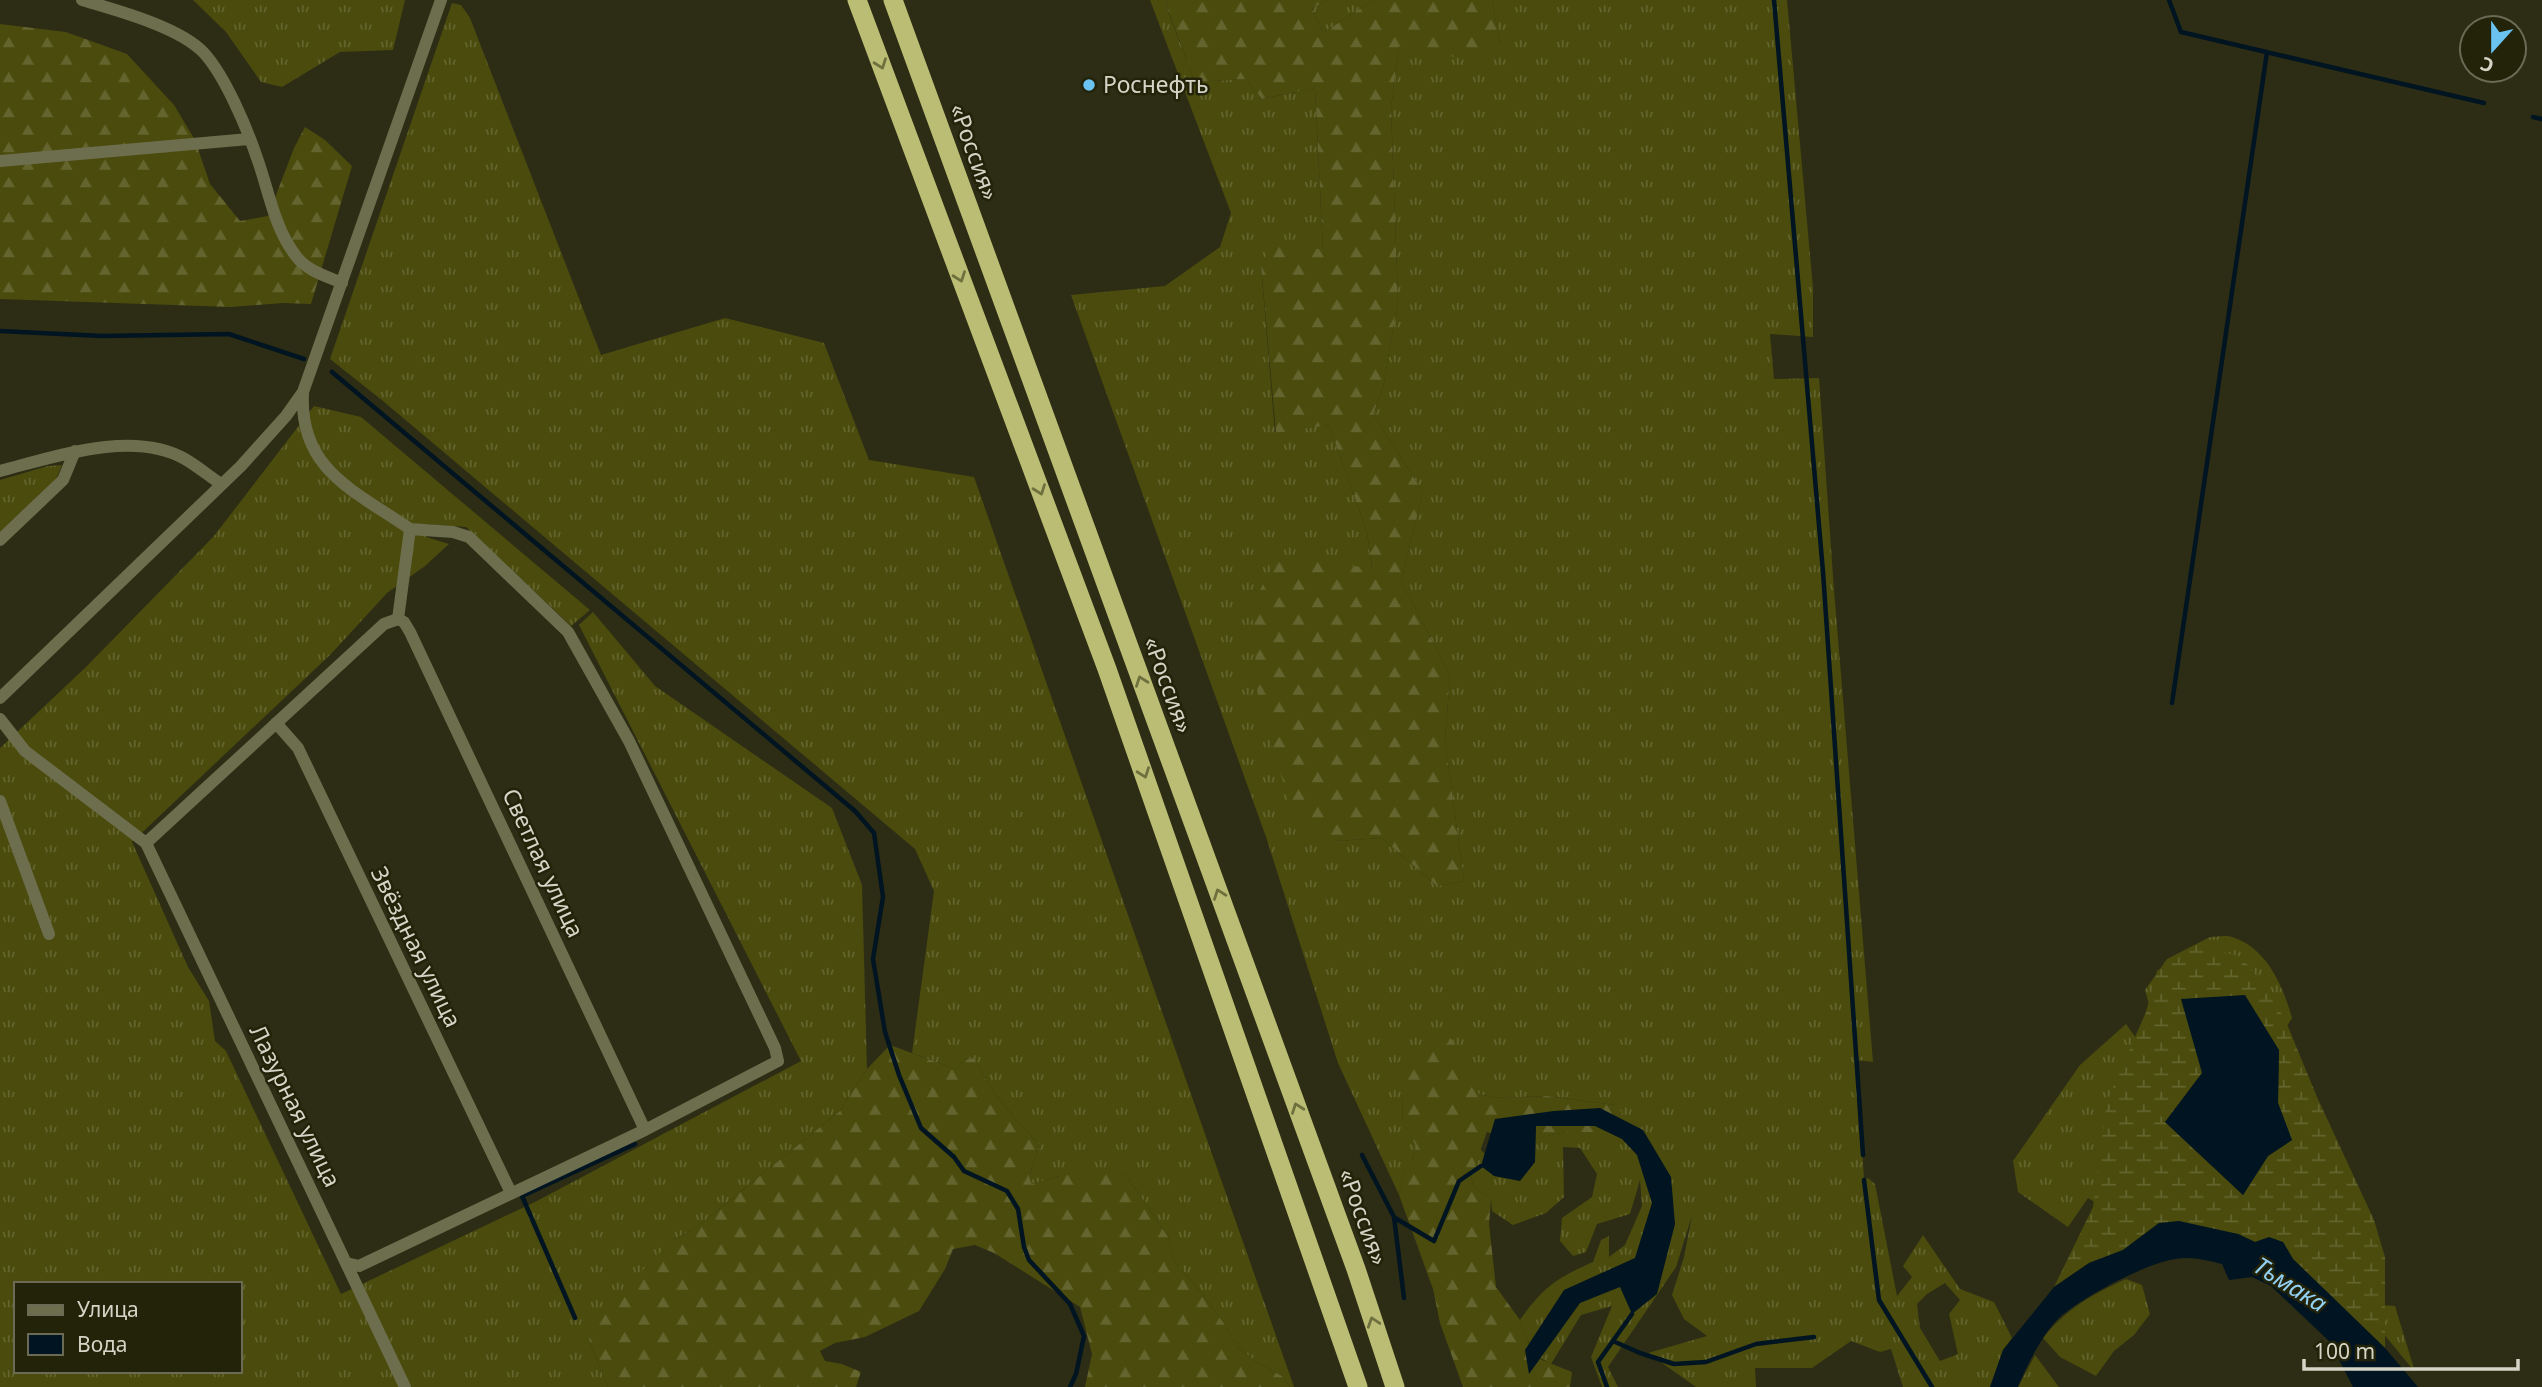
<svg xmlns="http://www.w3.org/2000/svg" width="2542" height="1387" font-family="'Noto Sans',sans-serif">
<style>
.grass{fill:url(#grass-tufts);fill-rule:evenodd}
.forest{fill:url(#forest-firs)}
.wetland{fill:url(#wetland-marsh);fill-rule:evenodd}
.water{fill:#001421}
.lines{fill:none;stroke-linecap:round;stroke-linejoin:round}
.stream{stroke:#001421;stroke-width:4.5}
.minor{stroke:#6c6e4e;stroke-width:12}
.trunk{stroke:#babd73;stroke-width:19}
.oneway{stroke:#6e703e}
.poi-dot{fill:#6ac3f1;stroke:#23230a;stroke-width:2.5}
.labels{text-anchor:middle;stroke-width:5;stroke-linejoin:round;paint-order:stroke}
.poi-label{font-size:23px;fill:#d4d5c6;stroke:#23230a;text-anchor:start}
.street-label{font-size:23px;fill:#d4d5c6;stroke:#23230a}
.water-label{font-size:24px;font-style:italic;fill:#92d1f3;stroke:#23230a}
</style>
<defs>
<pattern id="grass-tufts" width="24" height="20" patternUnits="userSpaceOnUse" patternTransform="scale(1.75)"><rect width="24" height="20" fill="#4a4b0c"/><path d="M3 7l-1-3M5 7V3M7 7l1-3M15 17l-1-3M17 17v-4M19 17l1-3" fill="none" stroke="#63642e"/></pattern>
<pattern id="forest-firs" width="22" height="20" patternUnits="userSpaceOnUse" patternTransform="scale(1.75)"><rect width="22" height="20" fill="#4a4b0c"/><path d="M5 1l3.5 6h-7zM16 11l3.5 6h-7z" fill="#63642e"/></pattern>
<pattern id="wetland-marsh" width="20" height="14" patternUnits="userSpaceOnUse" patternTransform="scale(1.75)"><rect width="20" height="14" fill="#4a4b0c"/><path d="M1 5h8M5 5V1M11 12h8M15 12V8" fill="none" stroke="#63642e"/></pattern>
</defs>
<rect width="100%" height="100%" fill="#2c2d14"/>
<path class="grass" d="M 193,0 L 405,0 L 393,50 L 340,52 L 282,87 L 261,82 L 226,32 Z
M 1150,0 L 1168,0 L 1166,6 L 1195,82 L 1245,79 L 1262,99 L 1315,88 L 1323,251 L 1261,266 L 1275,432 L 1329,425 L 1367,532 L 1372,569 L 1336,841 L 1382,838 L 1437,886 L 1464,881 L 1445,740 L 1450,675 L 1401,581 L 1423,492 L 1373,414 L 1383,388 L 1398,300 L 1391,108 L 1399,46 L 1500,44 L 1492,0 L 1787,0 L 1813,288 L 1813,337 L 1770,334 L 1774,379 L 1819,378 L 1834,590 L 1873,1062 L 1857,1060 L 1864,1180 L 1868,1178 L 1875,1184 L 1897,1296 L 1912,1277 L 1903,1266 L 1923,1235 L 1960,1289 L 1994,1302 L 2012,1338 L 2003,1350 L 1990,1387 L 1903,1387 L 1891,1349 L 1880,1352 L 1851,1341 L 1812,1368 L 1755,1368 L 1756,1387 L 1696,1387 L 1648,1353 L 1707,1336 L 1684,1319 L 1672,1295 L 1684,1257 L 1692,1216 L 1676,1267 L 1608,1367 L 1618,1387 L 1602,1387 L 1591,1357 L 1612,1306 L 1581,1315 L 1551,1364 C 1532,1356 1527,1339 1520,1320 C 1543,1287 1557,1278 1593,1262 L 1601,1240 L 1609,1236 L 1609,1257 L 1625,1245 L 1642,1206 L 1640,1180 L 1630,1214 L 1597,1224 L 1586,1252 L 1573,1256 L 1560,1241 L 1562,1218 L 1592,1197 L 1597,1174 L 1580,1148 L 1563,1147 L 1564,1197 L 1546,1213 L 1513,1225 L 1492,1211 L 1491,1199 L 1473,1186 L 1471,1176 L 1480,1149 L 1494,1163 L 1531,1139 L 1566,1132 L 1613,1132 L 1615,1105 L 1547,1096 L 1495,1098 L 1479,1094 L 1402,1096 L 1403,1122 L 1416,1146 L 1412,1161 L 1404,1172 L 1399,1195 L 1338,1063 L 1266,837 L 1071,295 L 1165,286 L 1220,247 L 1231,213 ZM 1945,1283 L 1960,1300 L 1949,1314 L 1958,1354 L 1940,1361 L 1920,1328 L 1917,1304 L 1927,1294 Z
M 1326,0 L 1373,0 L 1323,33 L 1312,9 Z
M 452,3 L 461,5 L 470,18 L 601,355 L 725,318 L 824,343 L 869,460 L 974,477 L 1294,1387 L 1290,1387 L 1282,1376 L 1256,1362 L 1237,1346 L 1225,1325 L 1200,1291 L 1174,1261 L 1168,1237 L 1124,1172 L 1059,1176 L 1032,1184 L 1029,1177 L 1039,1145 C 1013,1115 992,1095 974,1058 L 965,1060 L 955,1069 L 912,1053 L 934,891 L 915,849 L 383,401 L 330,359 Z
M 314,406 L 361,417 L 590,610 L 571,626 L 466,527 L 422,524 L 426,537 L 449,544 L 425,566 L 387,593 L 331,654 L 132,842 L 188,967 L 209,1001 L 215,1041 L 226,1051 L 341,1294 L 535,1202 L 801,1061 L 579,625 L 593,612 L 655,686 L 832,808 L 862,885 L 867,1069 L 840,1111 L 697,1227 L 673,1240 L 589,1340 L 608,1387 L 0,1387 L 0,748 L 86,667 L 214,536 ZM 16,1284 L 240,1284 L 240,1371 L 16,1371 Z
M 62,465 L 56,479 L 0,532 L 0,480 L 48,466 Z
M 2210,937 C 2216,937 2226,935 2232,937 C 2267,948 2283,986 2292,1018 L 2281,1036 L 2153,1019 L 2145,990 L 2167,959 Z
M 2126,1024 L 2143,1048 L 2101,1206 L 2088,1198 L 2068,1227 L 2018,1192 L 2013,1161 L 2080,1065 Z
M 2126,1279 L 2142,1285 L 2150,1314 L 2134,1335 L 2114,1351 L 2096,1376 L 2060,1357 L 2043,1338 C 2066,1309 2093,1294 2126,1279 Z
M 2380,1305 L 2395,1306 L 2415,1372 L 2373,1321 Z
M 2035,1355 L 2059,1387 L 2018,1387 Z"/>
<path class="forest" d="M 1168,0 L 1326,0 L 1312,9 L 1323,33 L 1373,0 L 1492,0 L 1500,44 L 1475,61 L 1399,46 L 1391,108 L 1398,300 L 1383,388 L 1373,414 L 1423,492 L 1401,581 L 1450,675 L 1445,740 L 1464,881 L 1437,886 L 1382,838 L 1336,841 L 1294,817 L 1258,702 L 1252,605 L 1277,558 L 1372,568 L 1367,532 L 1329,425 L 1276,433 L 1261,266 L 1273,240 L 1323,250 L 1315,88 L 1262,99 L 1245,79 L 1195,82 L 1166,5 Z
M 0,24 L 66,32 L 127,54 L 174,105 L 195,140 L 210,184 L 240,221 L 268,216 L 294,148 L 305,127 L 325,140 L 352,166 L 311,304 L 283,303 L 231,307 L 0,299 Z
M 1450,1037 L 1479,1094 L 1495,1098 L 1547,1096 L 1615,1105 L 1622,1112 L 1621,1123 L 1613,1132 L 1566,1132 L 1518,1142 L 1487,1132 L 1471,1176 L 1473,1186 L 1491,1199 L 1489,1224 L 1496,1287 L 1520,1320 L 1531,1348 L 1542,1360 L 1572,1372 L 1570,1387 L 1463,1387 L 1440,1323 L 1433,1289 L 1399,1195 L 1404,1171 L 1412,1161 L 1416,1146 L 1403,1123 L 1402,1096 L 1409,1062 L 1425,1048 Z
M 890,1045 L 955,1069 L 965,1060 L 974,1058 C 992,1095 1013,1115 1039,1145 L 1029,1177 L 1032,1184 L 1059,1176 L 1092,1171 L 1124,1172 L 1168,1237 L 1174,1261 L 1200,1291 L 1225,1325 L 1237,1346 L 1256,1362 L 1282,1376 L 1290,1387 L 1085,1387 L 1092,1354 L 1080,1307 L 994,1253 L 975,1245 L 953,1249 L 945,1269 L 919,1311 L 865,1337 L 835,1343 L 820,1351 L 825,1361 L 842,1364 L 861,1372 L 856,1387 L 608,1387 L 589,1340 L 594,1318 L 673,1240 L 697,1227 L 840,1111 L 867,1069 Z"/>
<path class="wetland" d="M 2197,945 L 2242,957 L 2284,1017 L 2317,1097 L 2374,1220 L 2385,1257 L 2385,1348 L 2293,1259 L 2283,1242 L 2255,1242 L 2238,1234 L 2159,1223 L 2123,1250 L 2089,1263 L 2054,1287 L 2093,1207 L 2107,1101 L 2146,1012 L 2157,971 ZM 2279,1050 L 2278,1103 L 2292,1140 L 2268,1156 L 2243,1195 L 2165,1122 L 2202,1073 Z"/>
<path class="water" d="M 2245,995 L 2279,1050 L 2278,1103 L 2292,1140 L 2268,1156 L 2243,1195 L 2165,1122 L 2202,1073 L 2181,999 Z
M 1600,1108 L 1643,1130 L 1671,1177 L 1675,1224 L 1657,1294 L 1632,1314 L 1620,1287 L 1580,1303 L 1529,1374 L 1525,1350 L 1564,1290 L 1635,1258 L 1652,1203 L 1637,1155 L 1622,1139 L 1595,1126 L 1536,1126 L 1535,1162 L 1520,1181 L 1494,1176 L 1481,1166 L 1495,1119 L 1554,1111 Z
M 2179,1221 L 2238,1234 L 2255,1242 L 2269,1237 L 2283,1242 L 2293,1259 L 2385,1348 L 2418,1387 L 2353,1387 L 2330,1342 L 2271,1286 L 2252,1277 L 2229,1280 L 2222,1264 C 2206,1260 2191,1256 2175,1259 C 2146,1263 2076,1300 2056,1321 C 2040,1339 2027,1365 2018,1387 L 1990,1387 L 2003,1350 L 2054,1287 L 2089,1263 L 2123,1250 L 2159,1223 Z"/>
<g class="lines">
<path class="stream" d="M 1774,0 L 1823,572 L 1863,1155
M 2169,0 L 2181,32 L 2484,103
M 2533,117 L 2542,119
M 0,331 L 102,336 L 229,334 L 304,359
M 332,372 L 855,811 L 874,833 L 883,897 L 873,959 L 885,1032 L 899,1075 L 921,1128 L 954,1157 L 964,1171 L 1007,1191 L 1018,1209 L 1024,1247 L 1029,1260 L 1070,1304 L 1084,1336 L 1076,1374 L 1070,1387
M 2172,703 L 2267,52
M 1362,1155 L 1394,1217 L 1404,1298
M 1864,1180 L 1879,1300 L 1932,1387
M 1395,1218 L 1434,1241 L 1459,1181 L 1481,1166
M 575,1318 L 522,1196 L 635,1144
M 1613,1341 L 1640,1353 L 1674,1364 L 1706,1362 L 1756,1344 L 1814,1337
M 1607,1387 L 1598,1362 L 1632,1314"/>
<path class="minor" d="M 82,0 C 116,10 180,27 204,53 C 225,76 247,128 257,158 C 269,191 274,228 296,256 C 307,271 326,276 342,283
M 0,161 L 249,139
M 303,393 C 299,470 355,491 410,529 L 398,619
M 0,471 C 54,457 133,429 185,459 C 197,466 209,476 221,484
M 0,540 L 63,480 L 75,451
M 398,619 L 404,622 L 410,632 L 645,1130
M 0,698 L 241,466 L 286,416 L 303,392 L 441,0
M 0,719 L 25,751 L 146,843 L 405,1387
M 276,723 L 298,748 L 511,1193
M 0,801 L 49,934
M 146,843 L 384,624 L 398,619
M 346,1263 L 359,1266 L 645,1130 L 778,1061 L 775,1048 L 629,741 L 568,632 L 469,537 L 453,532 L 410,529"/>
<path class="trunk" d="M 857,0 L 1107,669 L 1358,1387
M 893,0 L 1356,1269 L 1395,1387"/>
</g>
<defs><path id="oneway-chevron" d="M-2-3.5L2.5 0L-2 3.5" fill="none" stroke-width="1.6" stroke-linecap="round" stroke-linejoin="round" transform="scale(1.75)"/></defs>
<g class="oneway">
<use href="#oneway-chevron" transform="translate(881 64) rotate(70)"/>
<use href="#oneway-chevron" transform="translate(960 277) rotate(70)"/>
<use href="#oneway-chevron" transform="translate(1040 490) rotate(70)"/>
<use href="#oneway-chevron" transform="translate(1141 681) rotate(-110)"/>
<use href="#oneway-chevron" transform="translate(1144 773) rotate(70)"/>
<use href="#oneway-chevron" transform="translate(1219 894) rotate(-110)"/>
<use href="#oneway-chevron" transform="translate(1297 1108) rotate(-110)"/>
<use href="#oneway-chevron" transform="translate(1373 1322) rotate(-108)"/>
</g>
<circle class="poi-dot" cx="1089" cy="85" r="7"/>
<g class="labels">
<g class="poi-label">
<text x="1103" y="93">Роснефть</text>
</g>
<g class="street-label">
<text transform="translate(974 152) rotate(70)" y="8">«Россия»</text>
<text transform="translate(1168 685) rotate(70)" y="8">«Россия»</text>
<text transform="translate(543 863) rotate(65)" y="8">Светлая улица</text>
<text transform="translate(416 947) rotate(64)" y="8">Звёздная улица</text>
<text transform="translate(295 1106) rotate(64)" y="8">Лазурная улица</text>
<text transform="translate(1363 1217) rotate(70)" y="8">«Россия»</text>
</g>
<g class="water-label">
<text transform="translate(2290 1285) rotate(32)" y="8">Тьмака</text>
</g>
</g>
<rect x="14" y="1282" width="228" height="91" fill="#23230a" stroke="#6a6a55" stroke-width="2"/>
<rect x="28" y="1305" width="35" height="10" fill="#6c6e4e" stroke="#6a6a55" stroke-width="2"/>
<text x="77" y="1317" font-size="21" fill="#d4d5c6">Улица</text>
<rect x="28" y="1334" width="35" height="21" fill="#001421" stroke="#6a6a55" stroke-width="2"/>
<text x="77" y="1352" font-size="21" fill="#d4d5c6">Вода</text>
<g transform="translate(2493 49) rotate(201)"><circle r="33" fill="#23230a" stroke="#6a6a55" stroke-width="2"/>
<path d="M0-5L12 26L0 18L-12 26Z" fill="#6ac3f1"/>
<text y="-10" font-size="19" font-weight="bold" text-anchor="middle" fill="#d4d5c6">С</text>
</g>
<path d="M2304 1359v10h214v-10" fill="none" stroke="#d4d5c6" stroke-width="3.5"/>
<text x="2314" y="1359" font-size="21" fill="#d4d5c6" stroke="#23230a" stroke-width="5" paint-order="stroke">100 m</text>
</svg>
